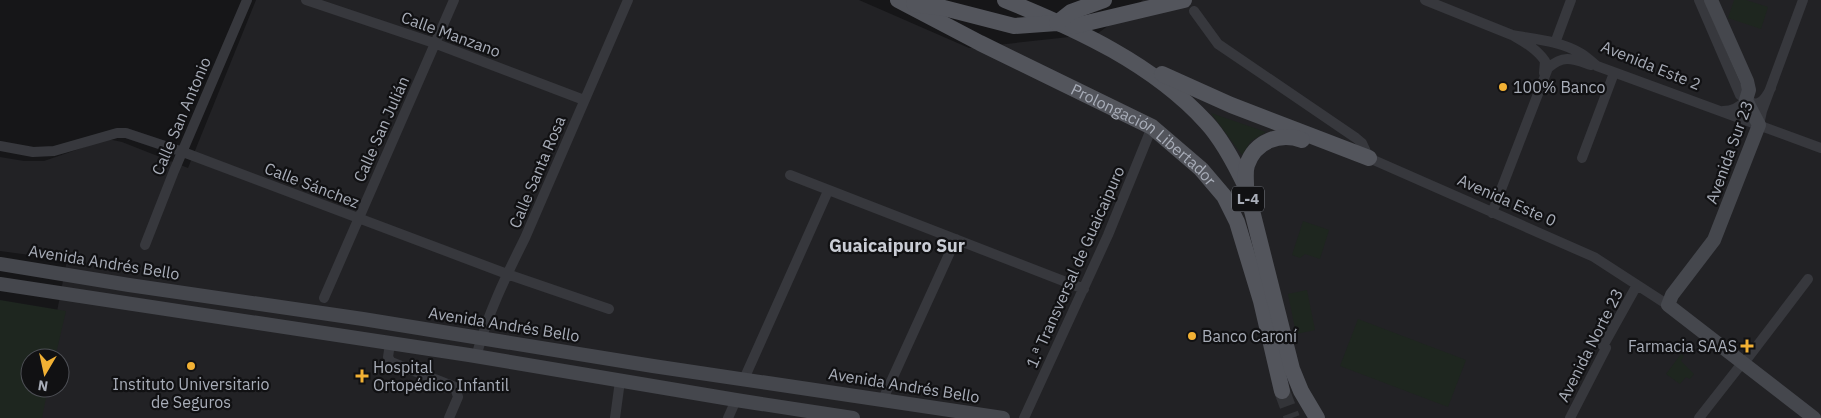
<svg xmlns="http://www.w3.org/2000/svg" width="1821" height="418" font-family="'IBM Plex Sans',sans-serif">
<style>
.built{fill:#222225}
.green{fill:#1e261f}
.lines{fill:none;stroke-linecap:round;stroke-linejoin:round}
.primary-tunnel{stroke:#333438;stroke-width:16;stroke-dasharray:16 8;stroke-linecap:butt}
.street{stroke:#37383d;stroke-width:10}
.secondary{stroke:#45474d;stroke-width:14}
.primary{stroke:#53555c;stroke-width:16}
.poi-dot{fill:#f2b134;stroke:#111113;stroke-width:2}
.labels{text-anchor:middle;stroke-width:4.5;stroke-linejoin:round;paint-order:stroke}
.shield{fill:#111113;stroke:#7b7e86;stroke-width:1}
.shield-label{font-size:15px;font-weight:bold;fill:#a8adb8}
.street-label{font-size:16px;fill:#a8adb8;stroke:#111113}
.poi-label{font-size:16px;fill:#a8adb8;stroke:#111113;text-anchor:start}
.neighbourhood-label{font-size:18px;font-weight:bold;fill:#c9ccd4;stroke:#111113}
</style>
<rect width="100%" height="100%" fill="#161618"/>
<path class="built" d="M 256,0 L 859,0 L 969,48 L 1097,34 L 1143,0 L 1821,0 L 1821,418 L 38,418 L 43,388 L 60,388 L 60,358 L 48,358 L 67,260 L 0,251 L 0,157 L 24,161 L 44,161 L 108,139 L 122,142 L 188,168 Z"/>
<path class="green" d="M 1734,0 L 1746,0 L 1768,7 L 1761,29 L 1728,18 Z
M 1211,113 L 1266,132 L 1251,141 L 1242,155 Z
M 1303,221 L 1329,230 L 1320,259 L 1305,254 L 1300,258 L 1292,255 Z
M 1307,290 L 1315,330 L 1296,334 L 1288,294 Z
M 0,300 L 66,311 L 55,358 L 30,358 L 30,388 L 48,388 L 42,418 L 0,418 Z
M 1358,319 L 1466,360 L 1448,407 L 1340,366 Z
M 1681,354 L 1684,356 L 1681,361 L 1694,374 L 1690,379 L 1686,377 L 1680,384 L 1666,374 Z"/>
<g class="lines">
<path class="primary-tunnel" d="M 1282,391 L 1292,418"/>
<path class="street" d="M 306,0 L 434,43 L 584,100
M 1425,0 L 1512,35 C 1524,42 1537,49 1545,61 L 1544,73
M 1699,0 L 1740,95 C 1756,109 1762,105 1771,88
M 1194,11 L 1218,44 L 1356,138 L 1362,143 L 1369,158 L 1594,257 L 1668,305
M 1512,35 C 1534,39 1562,41 1582,54 C 1587,57 1592,62 1597,66 L 1821,148
M 1555,43 L 1571,0
M 1723,111 C 1732,111 1740,107 1746,100
M 1759,125 L 1762,111 L 1803,0
M 0,146 L 33,152 L 54,151 L 117,133 L 126,133 L 183,152 L 507,274 L 609,309
M 1582,158 L 1614,73
M 790,175 L 1084,289
M 1492,213 L 1548,68 C 1564,54 1573,59 1591,65
M 145,245 L 174,171 L 247,0
M 324,298 L 454,0
M 390,344 L 388,357 L 391,362 L 455,387 L 458,397 L 449,418
M 476,357 C 487,315 506,276 525,238 L 628,0
M 1744,363 L 1808,279
M 744,379 L 828,191
M 883,399 L 956,239
M 615,418 L 620,381
M 728,418 L 736,400
M 1024,418 L 1108,235 L 1152,127
M 1570,418 L 1606,348 L 1603,346 L 1637,285
M 1699,418 L 1743,362"/>
<path class="secondary" d="M 1711,0 L 1747,81 L 1749,90 L 1746,100 L 1759,125 L 1714,240 L 1672,295 L 1668,305 L 1814,418
M 0,264 L 129,285 L 363,319 L 653,366 L 1003,418
M 0,284 L 469,355 L 736,400 L 853,418"/>
<g class="primary">
<path id="s1" d="M 898,0 L 980,43 L 1152,127 L 1201,169 L 1224,196 L 1237,222 L 1261,301 L 1282,391"/>
<path d="M 1005,0 C 1077,29 1153,64 1206,122 C 1222,139 1236,166 1246,187 L 1292,369 L 1301,391 L 1317,418"/>
<path d="M 914,4 L 944,8 L 1014,26 L 1057,23 L 1074,26 L 1184,0"/>
<path d="M 1057,23 L 1071,12 L 1104,0"/>
<path d="M 1162,74 L 1231,105 L 1369,158"/>
<path d="M 1246,185 C 1246,178 1245,171 1247,165 C 1255,141 1280,132 1302,140"/>
</g>
</g>
<g class="poi-dot">
<circle cx="1503" cy="87" r="5"/>
<circle cx="1192" cy="336" r="5"/>
<path d="M1744.5 338.5h5v5h5v5h-5v5h-5v-5h-5v-5h5z"/>
<circle cx="191" cy="366" r="5"/>
<path d="M359.5 368.5h5v5h5v5h-5v5h-5v-5h-5v-5h5z"/>
</g>
<g class="labels">
<rect class="shield" x="1232" y="186.5" width="32" height="25" rx="4"/>
<g class="shield-label">
<text x="1248" y="204">L-4</text>
</g>
<g class="street-label">
<text transform="translate(451 34) rotate(20)" y="6">Calle Manzano</text>
<text transform="translate(1651 65) rotate(22)" y="6">Avenida Este 2</text>
<text transform="translate(181 116) rotate(-67)" y="6">Calle San Antonio</text>
<text transform="translate(381 129) rotate(-66)" y="6">Calle San Julián</text>
<text dy="6" stroke="none"><textPath href="#s1" startOffset="281">Prolongación Libertador</textPath></text>
<text transform="translate(1729 152) rotate(-70)" y="6">Avenida Sur 23</text>
<text transform="translate(537 172) rotate(-67)" y="6">Calle Santa Rosa</text>
<text transform="translate(312 185) rotate(21)" y="6">Calle Sánchez</text>
<text transform="translate(1507 200) rotate(24)" y="6">Avenida Este 0</text>
<text transform="translate(104 262) rotate(9)" y="6">Avenida Andrés Bello</text>
<text transform="translate(1075 267) rotate(-66)" y="6">1.ª Transversal de Guaicaipuro</text>
<text transform="translate(504 324) rotate(9)" y="6">Avenida Andrés Bello</text>
<text transform="translate(1590 345) rotate(-63)" y="6">Avenida Norte 23</text>
<text transform="translate(904 385) rotate(9)" y="6">Avenida Andrés Bello</text>
</g>
<g class="poi-label">
<text x="1513" y="93">100% Banco</text>
<text x="1202" y="342">Banco Caroní</text>
<text x="1737" y="352" text-anchor="end">Farmacia SAAS</text>
<text x="373" y="373">Hospital<tspan x="373" dy="18">Ortopédico Infantil</tspan></text>
<text x="191" y="390" text-anchor="middle">Instituto Universitario<tspan x="191" dy="18">de Seguros</tspan></text>
</g>
<g class="neighbourhood-label">
<text x="897" y="252">Guaicaipuro Sur</text>
</g>
</g>
<g transform="translate(45 373) rotate(189)"><circle r="24" fill="#111113" stroke="#4d4f55"/>
<path d="M0-4L9 19L0 12L-9 19Z" fill="#f2b134"/>
<text y="-8" font-size="14" font-weight="bold" text-anchor="middle" fill="#a8adb8">N</text>
</g>
</svg>
